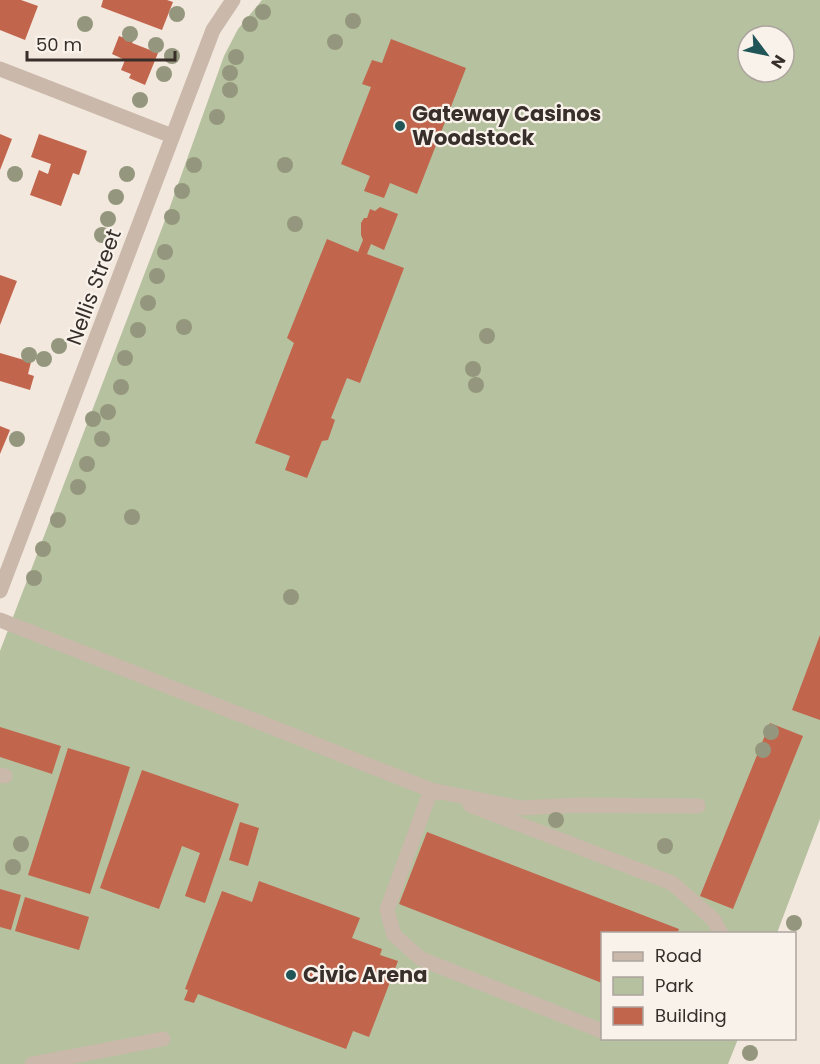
<svg xmlns="http://www.w3.org/2000/svg" width="820" height="1064" font-family="Poppins,sans-serif">
<style>
.green{fill:#b6c19f;fill-rule:evenodd}
.building{fill:#c2654d}
.lines{fill:none;stroke-linecap:round;stroke-linejoin:round}
.minor{stroke:#cab8aa;stroke-width:15}
.tree{fill:#94977d}
.poi-dot{fill:#205658;stroke:#f9f2eb;stroke-width:2}
.labels{text-anchor:middle;stroke-width:4.5;stroke-linejoin:round;paint-order:stroke}
.poi-label{font-size:21px;font-weight:bold;fill:#382e2a;stroke:#f9f2eb;text-anchor:start}
.street-label{font-size:21px;fill:#382e2a;stroke:#f9f2eb}
</style>
<rect width="100%" height="100%" fill="#f2e8de"/>
<path class="green" d="M 262,0 L 820,0 L 820,819 L 777,933 L 602,934 L 602,1038 L 738,1039 L 728,1064 L 0,1064 L 0,651 L 167,215 L 224,56 L 238,29 ZM 748,36 L 784,36 L 784,72 L 748,72 Z"/>
<path class="building" d="M 0,0 L 21,0 L 38,6 L 25,40 L 0,30 Z
M 103,0 L 167,0 L 173,2 L 162,30 L 101,7 Z
M 119,36 L 133,41 L 132,43 L 158,53 L 145,85 L 129,78 L 131,74 L 121,70 L 125,60 L 112,54 Z
M 391,39 L 466,68 L 417,194 L 390,183 L 384,198 L 364,191 L 370,176 L 341,164 L 371,87 L 362,84 L 372,60 L 382,63 Z
M 0,134 L 12,139 L 0,170 Z
M 39,134 L 87,151 L 79,175 L 73,173 L 61,206 L 30,195 L 39,170 L 48,174 L 51,164 L 31,157 Z
M 380,207 L 398,214 L 384,250 L 371,244 L 367,254 L 404,268 L 360,383 L 347,378 L 331,418 L 335,420 L 328,440 L 322,441 L 307,478 L 285,470 L 290,456 L 255,443 L 294,343 L 287,338 L 327,239 L 358,252 L 363,240 L 361,235 L 361,223 L 364,218 L 367,218 L 370,209 L 375,211 Z
M 0,275 L 17,281 L 0,325 Z
M 0,353 L 31,362 L 28,374 L 34,376 L 30,390 L 0,381 Z
M 0,426 L 10,430 L 0,454 Z
M 820,635 L 820,720 L 792,710 Z
M 770,723 L 803,736 L 733,909 L 700,896 Z
M 0,727 L 61,746 L 52,774 L 0,757 Z
M 68,748 L 130,767 L 90,894 L 28,875 Z
M 142,770 L 239,804 L 205,903 L 185,896 L 200,853 L 182,846 L 159,909 L 100,888 Z
M 240,822 L 259,828 L 248,866 L 229,860 Z
M 427,832 L 679,929 L 677,934 L 602,934 L 602,983 L 399,904 Z
M 259,881 L 360,918 L 352,938 L 382,949 L 380,955 L 398,961 L 369,1037 L 353,1031 L 346,1049 L 198,994 L 194,1003 L 184,1000 L 188,990 L 185,989 L 222,891 L 252,902 Z
M 0,889 L 21,895 L 11,930 L 0,927 Z
M 25,897 L 89,917 L 79,950 L 15,931 Z"/>
<g class="lines">
<path class="minor" d="M 0,69 L 172,136
M 0,591 L 213,30 L 233,0
M 0,620 L 431,790 L 521,808 L 578,805 L 698,806
M 0,775 L 5,776
M 439,793 L 431,790 L 387,910 L 394,935 L 421,959 L 602,1031
M 470,805 L 672,883 L 714,920 L 721,934
M 32,1064 L 163,1039"/>
</g>
<g class="tree">
<circle cx="263" cy="12" r="8"/>
<circle cx="177" cy="14" r="8"/>
<circle cx="353" cy="21" r="8"/>
<circle cx="85" cy="24" r="8"/>
<circle cx="250" cy="24" r="8"/>
<circle cx="130" cy="34" r="8"/>
<circle cx="335" cy="42" r="8"/>
<circle cx="156" cy="45" r="8"/>
<circle cx="172" cy="56" r="8"/>
<circle cx="236" cy="57" r="8"/>
<circle cx="230" cy="73" r="8"/>
<circle cx="164" cy="74" r="8"/>
<circle cx="230" cy="90" r="8"/>
<circle cx="140" cy="100" r="8"/>
<circle cx="217" cy="117" r="8"/>
<circle cx="194" cy="165" r="8"/>
<circle cx="285" cy="165" r="8"/>
<circle cx="15" cy="174" r="8"/>
<circle cx="127" cy="174" r="8"/>
<circle cx="182" cy="191" r="8"/>
<circle cx="116" cy="197" r="8"/>
<circle cx="172" cy="217" r="8"/>
<circle cx="108" cy="219" r="8"/>
<circle cx="295" cy="224" r="8"/>
<circle cx="102" cy="235" r="8"/>
<circle cx="165" cy="252" r="8"/>
<circle cx="157" cy="276" r="8"/>
<circle cx="148" cy="303" r="8"/>
<circle cx="184" cy="327" r="8"/>
<circle cx="138" cy="330" r="8"/>
<circle cx="487" cy="336" r="8"/>
<circle cx="59" cy="346" r="8"/>
<circle cx="29" cy="355" r="8"/>
<circle cx="125" cy="358" r="8"/>
<circle cx="44" cy="359" r="8"/>
<circle cx="473" cy="369" r="8"/>
<circle cx="476" cy="385" r="8"/>
<circle cx="121" cy="387" r="8"/>
<circle cx="108" cy="412" r="8"/>
<circle cx="93" cy="419" r="8"/>
<circle cx="17" cy="439" r="8"/>
<circle cx="102" cy="439" r="8"/>
<circle cx="87" cy="464" r="8"/>
<circle cx="78" cy="487" r="8"/>
<circle cx="132" cy="517" r="8"/>
<circle cx="58" cy="520" r="8"/>
<circle cx="43" cy="549" r="8"/>
<circle cx="34" cy="578" r="8"/>
<circle cx="291" cy="597" r="8"/>
<circle cx="771" cy="732" r="8"/>
<circle cx="763" cy="750" r="8"/>
<circle cx="556" cy="820" r="8"/>
<circle cx="21" cy="844" r="8"/>
<circle cx="665" cy="846" r="8"/>
<circle cx="13" cy="867" r="8"/>
<circle cx="794" cy="923" r="8"/>
<circle cx="750" cy="1053" r="8"/>
</g>
<g class="poi-dot">
<circle cx="400" cy="126" r="6"/>
<circle cx="291" cy="975" r="6"/>
</g>
<g class="labels">
<g class="poi-label">
<text x="412" y="121">Gateway Casinos<tspan x="412" dy="24">Woodstock</tspan></text>
<text x="303" y="982">Civic Arena</text>
</g>
<g class="street-label">
<text transform="translate(94 287) rotate(-70)" y="7">Nellis Street</text>
</g>
</g>
<rect x="601" y="932" width="195" height="108" fill="#f9f2eb" stroke="#aca49e" stroke-width="1.5"/>
<rect x="613" y="952" width="30" height="9" fill="#cab8aa" stroke="#aca49e" stroke-width="1.5"/>
<text x="655" y="962" font-size="18" fill="#382e2a">Road</text>
<rect x="613" y="977" width="30" height="18" fill="#b6c19f" stroke="#aca49e" stroke-width="1.5"/>
<text x="655" y="992" font-size="18" fill="#382e2a">Park</text>
<rect x="613" y="1007" width="30" height="18" fill="#c2654d" stroke="#aca49e" stroke-width="1.5"/>
<text x="655" y="1022" font-size="18" fill="#382e2a">Building</text>
<g transform="translate(766 54) rotate(122)"><circle r="28" fill="#f9f2eb" stroke="#aca49e" stroke-width="1.5"/>
<path d="M0-4.5L10 22L0 15L-10 22Z" fill="#205658"/>
<text y="-9" font-size="16" font-weight="bold" text-anchor="middle" fill="#382e2a">N</text>
</g>
<path d="M27 51v9h148v-9" fill="none" stroke="#382e2a" stroke-width="3"/>
<text x="36" y="51" font-size="18" fill="#382e2a" stroke="#f9f2eb" stroke-width="4.5" paint-order="stroke">50 m</text>
</svg>
